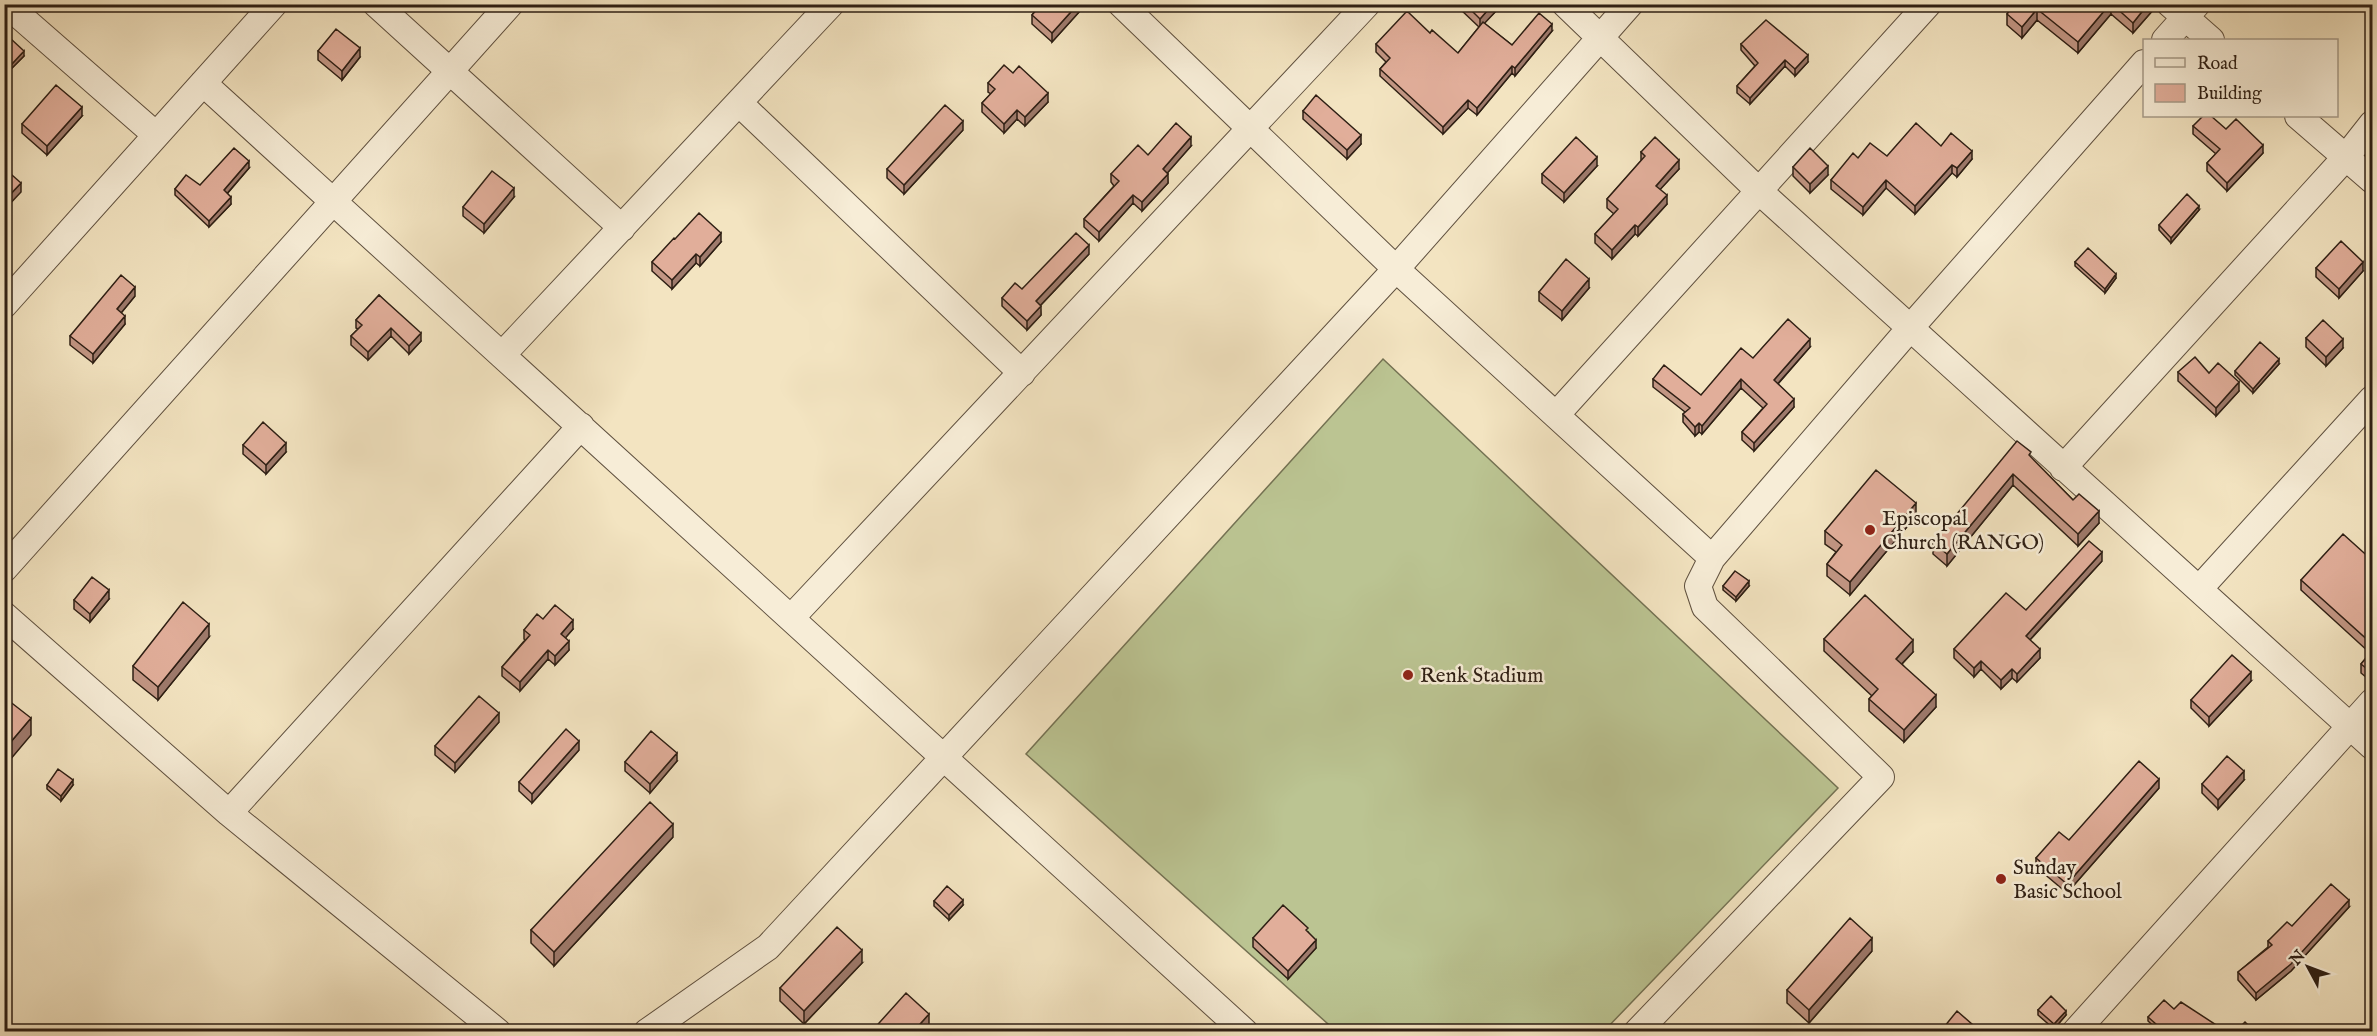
<svg xmlns="http://www.w3.org/2000/svg" width="2377" height="1036" font-family="'IM FELL English',serif">
<style>
.pitch{fill:#bbc492;stroke:#747253;stroke-width:1.5}
.lines{fill:none;stroke-linecap:round;stroke-linejoin:round}
.minor-casing{stroke:#5f503f;stroke-width:28}
.minor{stroke:#f7edd7;stroke-width:26}
.wall{fill:#c29684;stroke:#2e1f14;stroke-width:1.5}
.shaded-wall{fill:#9e7a6c;stroke:#2e1f14;stroke-width:1.5}
.building{fill:#e1ae9a;stroke:#2e1f14;stroke-width:1.5}
.poi-dot{fill:#8f2418;stroke:#f7edd7;stroke-width:2}
.labels{text-anchor:middle;stroke-width:5;stroke-linejoin:round;paint-order:stroke}
.poi-label{font-size:21px;fill:#2e1f14;stroke:#f7edd7;text-anchor:start}
</style>
<rect width="100%" height="100%" fill="#f3e4c1"/>
<filter id="stains"><feTurbulence type="fractalNoise" baseFrequency=".00333" numOctaves="4"/><feColorMatrix values="0 0 0 0 .2 0 0 0 0 .09 0 0 0 0 .02 0 0 0 .5 -.17"/></filter>
<radialGradient id="worn" r=".72"><stop offset=".6" stop-color="#630" stop-opacity="0"/><stop offset="1" stop-color="#630" stop-opacity=".3"/></radialGradient>
<path class="pitch" d="M 1383,359 L 1838,788 L 1604,1031 L 1337,1032 L 1026,754 Z"/>
<g class="lines">
<g class="minor-casing">
<path id="minor" d="M 6,4 L 156,135
M 376,4 L 622,228
M 1121,4 L 1396,269 L 1712,558 L 1911,327 L 2144,63
M 1565,4 L 1759,191 L 2372,746
M 2170,4 L 2211,40
M 2165,40 L 2197,4
M 203,83 L 1245,1032
M 739,103 L 1022,373
M 2298,116 L 2372,180
M 4,305 L 274,4
M 502,355 L 831,4
M 1556,415 L 1928,4
M 2063,468 L 2346,157 L 2372,124
M 4,569 L 510,4
M 2199,589 L 2372,399
M 4,615 L 229,813 L 498,1032
M 791,618 L 1367,4
M 229,813 L 581,426
M 647,1032 L 768,947 L 1396,269 L 1630,4
M 1637,1032 L 1881,777 L 1705,607 L 1698,586 L 1712,558
M 2075,1032 L 2372,702"/>
</g>
<use href="#minor" class="minor"/>
</g>
<path class="wall" d="M 1030,4 L 1080,4 L 1080,11 L 1052,42 L 1032,24 L 1032,15 L 1036,10 Z
M 1460,4 L 1498,4 L 1498,9 L 1484,23 L 1512,45 L 1552,31 L 1515,76 L 1512,73 L 1477,115 L 1468,108 L 1443,134 L 1380,76 L 1380,69 L 1386,62 L 1376,52 L 1376,44 L 1458,53 L 1479,27 L 1460,9 Z
M 2004,4 L 2154,4 L 2154,9 L 2133,33 L 2111,14 L 2078,53 L 2037,20 L 2022,38 L 2007,25 L 2007,14 L 2010,10 Z
M 1741,44 L 1808,62 L 1795,76 L 1785,66 L 1750,104 L 1737,93 L 1737,86 L 1755,66 L 1741,50 Z
M 4,46 L 24,56 L 11,69 L 4,64 Z
M 318,51 L 360,57 L 342,80 L 318,60 Z
M 1013,73 L 1048,102 L 1025,126 L 1017,119 L 1004,133 L 982,112 L 982,103 L 991,94 L 988,92 L 988,83 Z
M 1303,111 L 1361,144 L 1347,159 L 1303,119 Z
M 82,116 L 47,155 L 22,133 L 22,124 Z
M 2193,126 L 2226,129 L 2263,153 L 2227,191 L 2207,171 L 2207,163 L 2216,154 L 2193,134 Z
M 963,130 L 904,194 L 887,178 L 887,169 Z
M 1191,146 L 1167,173 L 1168,183 L 1142,211 L 1133,203 L 1099,241 L 1084,227 L 1084,219 L 1114,186 L 1111,182 L 1111,174 L 1148,155 Z
M 1941,146 L 1972,159 L 1957,177 L 1952,173 L 1915,214 L 1886,188 L 1863,215 L 1831,189 L 1831,180 L 1858,158 L 1887,156 Z
M 1641,152 L 1679,169 L 1660,189 L 1667,204 L 1638,236 L 1635,234 L 1612,259 L 1595,243 L 1595,234 L 1614,214 L 1607,208 L 1607,199 L 1641,161 Z
M 1597,166 L 1564,202 L 1542,183 L 1542,174 Z
M 1793,167 L 1828,175 L 1810,193 L 1793,176 Z
M 249,168 L 227,194 L 231,204 L 209,227 L 175,195 L 175,189 L 200,185 Z
M 514,197 L 484,233 L 463,216 L 463,207 Z
M 2199,210 L 2171,243 L 2159,230 L 2159,225 Z
M 675,239 L 721,242 L 700,266 L 696,263 L 672,289 L 652,271 L 652,262 Z
M 1089,254 L 1040,306 L 1041,315 L 1027,330 L 1002,306 L 1002,298 L 1022,289 Z
M 2075,262 L 2116,278 L 2105,293 L 2075,266 Z
M 2316,268 L 2363,271 L 2339,298 L 2316,277 Z
M 1589,288 L 1562,320 L 1539,301 L 1539,292 Z
M 379,295 L 421,341 L 409,354 L 391,336 L 368,360 L 351,345 L 351,336 L 358,329 L 356,328 L 356,320 Z
M 135,296 L 121,313 L 125,324 L 93,363 L 70,345 L 70,336 Z
M 2306,338 L 2343,348 L 2326,366 L 2306,347 Z
M 1810,347 L 1778,384 L 1794,407 L 1754,451 L 1742,440 L 1742,432 L 1763,408 L 1741,388 L 1702,434 L 1699,432 L 1695,436 L 1683,422 L 1683,414 L 1685,412 L 1653,387 L 1653,379 L 1701,395 L 1753,358 Z
M 2279,364 L 2253,393 L 2235,375 L 2235,371 Z
M 2178,372 L 2209,373 L 2239,391 L 2216,416 L 2178,381 Z
M 243,445 L 286,452 L 266,474 L 243,454 Z
M 2031,458 L 2073,500 L 2099,523 L 2078,546 L 2013,485 L 1947,566 L 1933,554 L 1933,543 Z
M 1916,516 L 1850,595 L 1827,576 L 1827,564 L 1836,552 L 1825,544 L 1825,531 Z
M 2102,561 L 2030,640 L 2040,658 L 2017,682 L 2012,678 L 2001,689 L 1981,669 L 1974,677 L 1954,658 L 1954,649 L 2026,610 Z
M 2373,561 L 2373,683 L 2361,673 L 2361,664 L 2370,653 L 2301,590 L 2301,580 Z
M 1723,586 L 1749,586 L 1736,601 L 1723,590 Z
M 109,599 L 90,622 L 74,609 L 74,600 Z
M 543,619 L 573,629 L 565,638 L 569,650 L 555,665 L 548,659 L 520,691 L 502,676 L 502,667 L 525,640 L 524,639 L 524,630 Z
M 209,637 L 158,700 L 133,680 L 133,666 Z
M 1824,639 L 1913,652 L 1902,664 L 1936,707 L 1904,742 L 1869,711 L 1869,699 L 1872,696 L 1824,651 Z
M 2251,681 L 2209,726 L 2191,708 L 2191,700 Z
M 499,722 L 455,772 L 435,755 L 435,746 Z
M 579,750 L 532,803 L 519,791 L 519,782 Z
M 677,761 L 650,793 L 625,771 L 625,762 Z
M 2244,780 L 2218,809 L 2202,793 L 2202,784 Z
M 47,785 L 73,785 L 61,801 L 47,789 Z
M 2159,788 L 2067,893 L 2036,867 L 2036,858 L 2069,840 Z
M 673,837 L 554,966 L 531,943 L 531,930 Z
M 934,901 L 963,905 L 949,920 L 934,906 Z
M 2349,907 L 2291,971 L 2256,1000 L 2238,980 L 2238,972 L 2268,947 L 2268,941 L 2292,926 Z
M 1308,932 L 1316,948 L 1288,979 L 1253,947 L 1253,938 Z
M 1872,951 L 1809,1023 L 1787,1003 L 1787,990 Z
M 862,963 L 804,1024 L 780,1001 L 780,988 Z
M 2174,1009 L 2227,1032 L 2160,1032 L 2148,1021 L 2148,1017 Z
M 2038,1010 L 2066,1015 L 2054,1029 L 2038,1015 Z"/>
<path class="shaded-wall" d="M 1078,4 L 1080,4 L 1080,11 L 1052,42 L 1052,33 Z
M 1493,4 L 1498,4 L 1498,9 L 1480,28 L 1480,19 Z
M 2110,4 L 2111,14 L 2078,53 L 2078,42 Z
M 2148,4 L 2154,4 L 2154,9 L 2133,33 L 2133,23 Z
M 2037,9 L 2037,20 L 2022,38 L 2022,27 Z
M 1552,24 L 1552,31 L 1515,76 L 1515,68 Z
M 360,48 L 360,57 L 342,80 L 342,71 Z
M 24,51 L 24,56 L 11,69 L 11,65 Z
M 1808,55 L 1808,62 L 1795,76 L 1795,69 Z
M 1785,60 L 1785,66 L 1750,104 L 1750,98 Z
M 1512,66 L 1512,73 L 1477,115 L 1477,108 Z
M 1048,93 L 1048,102 L 1025,126 L 1025,117 Z
M 1468,100 L 1468,108 L 1443,134 L 1443,127 Z
M 82,107 L 82,116 L 47,155 L 47,146 Z
M 1017,110 L 1017,119 L 1004,133 L 1004,124 Z
M 963,121 L 963,130 L 904,194 L 904,185 Z
M 1361,135 L 1361,144 L 1347,159 L 1347,150 Z
M 1191,137 L 1191,146 L 1163,178 L 1163,169 Z
M 2263,145 L 2263,153 L 2227,191 L 2227,183 Z
M 1972,151 L 1972,159 L 1957,177 L 1957,168 Z
M 1597,157 L 1597,166 L 1564,202 L 1564,193 Z
M 1679,160 L 1679,169 L 1656,194 L 1656,186 Z
M 249,161 L 249,168 L 224,197 L 224,190 Z
M 1952,165 L 1952,173 L 1915,214 L 1915,206 Z
M 1828,166 L 1828,175 L 1810,193 L 1810,184 Z
M 1168,174 L 1168,183 L 1142,211 L 1142,202 Z
M 1886,180 L 1886,188 L 1863,215 L 1863,207 Z
M 21,183 L 21,192 L 4,210 L 4,201 Z
M 514,188 L 514,197 L 484,233 L 484,224 Z
M 1133,195 L 1133,203 L 1099,241 L 1099,232 Z
M 1667,195 L 1667,204 L 1638,236 L 1638,227 Z
M 231,197 L 231,204 L 209,227 L 209,221 Z
M 2199,206 L 2199,210 L 2171,243 L 2171,238 Z
M 1635,225 L 1635,234 L 1612,259 L 1612,250 Z
M 721,233 L 721,242 L 700,266 L 700,257 Z
M 1089,245 L 1089,254 L 1036,310 L 1036,301 Z
M 696,254 L 696,263 L 672,289 L 672,280 Z
M 2363,262 L 2363,271 L 2339,298 L 2339,289 Z
M 2116,274 L 2116,278 L 2105,293 L 2105,289 Z
M 1589,279 L 1589,288 L 1562,320 L 1562,311 Z
M 135,287 L 135,296 L 117,318 L 117,309 Z
M 1041,306 L 1041,315 L 1027,330 L 1027,321 Z
M 125,316 L 125,324 L 93,363 L 93,354 Z
M 391,328 L 391,336 L 368,360 L 368,352 Z
M 421,333 L 421,341 L 409,354 L 409,346 Z
M 1810,339 L 1810,347 L 1774,388 L 1774,380 Z
M 2343,339 L 2343,348 L 2326,366 L 2326,357 Z
M 2279,359 L 2279,364 L 2253,393 L 2253,389 Z
M 1741,379 L 1741,388 L 1702,434 L 1702,426 Z
M 2239,382 L 2239,391 L 2216,416 L 2216,408 Z
M 1794,399 L 1794,407 L 1754,451 L 1754,443 Z
M 1699,423 L 1699,432 L 1695,436 L 1695,427 Z
M 286,443 L 286,452 L 266,474 L 266,465 Z
M 2013,474 L 2013,485 L 1947,566 L 1947,554 Z
M 1916,503 L 1916,516 L 1850,595 L 1850,582 Z
M 2099,511 L 2099,523 L 2078,546 L 2078,534 Z
M 2102,552 L 2102,561 L 2026,644 L 2026,636 Z
M 1749,581 L 1749,586 L 1736,601 L 1736,597 Z
M 109,590 L 109,599 L 90,622 L 90,614 Z
M 573,620 L 573,629 L 561,643 L 561,634 Z
M 209,624 L 209,637 L 158,700 L 158,687 Z
M 1913,640 L 1913,652 L 1896,670 L 1896,659 Z
M 569,641 L 569,650 L 555,665 L 555,656 Z
M 2373,642 L 2373,652 L 2371,654 L 2371,643 Z
M 2040,649 L 2040,658 L 2017,682 L 2017,674 Z
M 548,650 L 548,659 L 520,691 L 520,682 Z
M 1981,661 L 1981,669 L 1974,677 L 1974,668 Z
M 2012,669 L 2012,678 L 2001,689 L 2001,680 Z
M 2251,672 L 2251,681 L 2209,726 L 2209,717 Z
M 1936,695 L 1936,707 L 1904,742 L 1904,730 Z
M 499,713 L 499,722 L 455,772 L 455,763 Z
M 31,718 L 31,735 L 4,767 L 4,750 Z
M 579,741 L 579,750 L 532,803 L 532,794 Z
M 677,753 L 677,761 L 650,793 L 650,784 Z
M 2244,771 L 2244,780 L 2218,809 L 2218,800 Z
M 2159,779 L 2159,788 L 2067,893 L 2067,884 Z
M 73,780 L 73,785 L 61,801 L 61,796 Z
M 673,824 L 673,837 L 554,966 L 554,952 Z
M 963,900 L 963,905 L 949,920 L 949,915 Z
M 2349,900 L 2349,907 L 2291,971 L 2256,1000 L 2256,993 Z
M 1872,938 L 1872,951 L 1809,1023 L 1809,1010 Z
M 1316,940 L 1316,948 L 1288,979 L 1288,971 Z
M 862,950 L 862,963 L 804,1024 L 804,1011 Z
M 2066,1011 L 2066,1015 L 2054,1029 L 2054,1024 Z
M 929,1014 L 929,1027 L 925,1032 L 913,1032 Z"/>
<path class="building" d="M 1039,4 L 1078,4 L 1052,33 L 1032,15 L 1040,6 Z
M 1465,4 L 1493,4 L 1480,19 Z
M 2015,4 L 2110,4 L 2078,42 L 2037,9 L 2022,27 L 2007,14 Z
M 2112,4 L 2148,4 L 2133,23 Z
M 1407,11 L 1430,33 L 1432,30 L 1458,53 L 1483,22 L 1512,45 L 1539,13 L 1552,24 L 1515,68 L 1512,66 L 1477,108 L 1468,100 L 1443,127 L 1380,69 L 1390,58 L 1376,44 Z
M 1766,20 L 1808,55 L 1795,69 L 1785,60 L 1750,98 L 1737,86 L 1758,63 L 1741,44 Z
M 336,29 L 360,48 L 342,71 L 318,51 Z
M 11,39 L 24,51 L 11,65 L 4,59 L 4,46 Z
M 1004,65 L 1013,73 L 1019,66 L 1048,93 L 1025,117 L 1017,110 L 1004,124 L 982,103 L 995,89 L 988,83 Z
M 56,85 L 82,107 L 47,146 L 22,124 Z
M 1316,95 L 1361,135 L 1347,150 L 1303,111 Z
M 945,105 L 963,121 L 904,185 L 887,169 Z
M 2203,116 L 2211,116 L 2226,129 L 2236,119 L 2263,145 L 2227,183 L 2207,163 L 2220,149 L 2193,126 Z
M 1176,123 L 1191,137 L 1163,169 L 1168,174 L 1142,202 L 1133,195 L 1099,232 L 1084,219 L 1119,181 L 1111,174 L 1138,145 L 1148,155 Z
M 1916,123 L 1941,146 L 1951,133 L 1972,151 L 1957,168 L 1952,165 L 1915,206 L 1886,180 L 1863,207 L 1831,180 L 1853,153 L 1858,158 L 1870,143 L 1887,156 Z
M 1576,137 L 1597,157 L 1564,193 L 1542,174 Z
M 1655,137 L 1679,160 L 1656,186 L 1667,195 L 1638,227 L 1635,225 L 1612,250 L 1595,234 L 1618,209 L 1607,199 L 1645,156 L 1641,152 Z
M 234,148 L 249,161 L 224,190 L 231,197 L 209,221 L 175,189 L 186,175 L 200,185 Z
M 1810,148 L 1828,166 L 1810,184 L 1793,167 Z
M 4,168 L 21,183 L 4,201 Z
M 492,171 L 514,188 L 484,224 L 463,207 Z
M 2187,194 L 2199,206 L 2171,238 L 2159,225 Z
M 699,213 L 721,233 L 700,257 L 696,254 L 672,280 L 652,262 L 674,238 L 675,239 Z
M 1076,233 L 1089,245 L 1036,301 L 1041,306 L 1027,321 L 1002,298 L 1015,283 L 1022,289 Z
M 2341,241 L 2363,262 L 2339,289 L 2316,268 Z
M 2088,248 L 2116,274 L 2105,289 L 2075,262 Z
M 1566,259 L 1589,279 L 1562,311 L 1539,292 Z
M 121,275 L 135,287 L 117,309 L 125,316 L 93,354 L 70,336 Z
M 379,295 L 421,333 L 409,346 L 391,328 L 368,352 L 351,336 L 362,325 L 356,320 Z
M 1788,319 L 1810,339 L 1774,380 L 1794,399 L 1754,443 L 1742,432 L 1767,404 L 1741,379 L 1702,426 L 1699,423 L 1695,427 L 1683,414 L 1690,408 L 1653,379 L 1664,365 L 1701,395 L 1741,348 L 1753,358 Z
M 2323,320 L 2343,339 L 2326,357 L 2306,338 Z
M 2260,342 L 2279,359 L 2253,389 L 2235,371 Z
M 2195,357 L 2209,373 L 2218,363 L 2239,382 L 2216,408 L 2178,372 Z
M 263,422 L 286,443 L 266,465 L 243,445 Z
M 2017,441 L 2031,452 L 2029,455 L 2073,500 L 2079,494 L 2099,511 L 2078,534 L 2013,474 L 1947,554 L 1933,543 Z
M 1876,470 L 1916,503 L 1850,582 L 1827,564 L 1842,545 L 1825,531 Z
M 2343,534 L 2373,561 L 2373,642 L 2371,643 L 2301,580 Z
M 2089,541 L 2102,552 L 2026,636 L 2040,649 L 2017,674 L 2012,669 L 2001,680 L 1981,661 L 1974,668 L 1954,649 L 2006,593 L 2026,610 Z
M 1735,571 L 1749,581 L 1736,597 L 1723,586 Z
M 92,577 L 109,590 L 90,614 L 74,600 Z
M 1865,595 L 1913,640 L 1896,659 L 1936,695 L 1904,730 L 1869,699 L 1878,689 L 1824,639 Z
M 183,602 L 209,624 L 158,687 L 133,666 Z
M 555,605 L 573,620 L 561,634 L 569,641 L 555,656 L 548,650 L 520,682 L 502,667 L 530,635 L 524,630 L 537,614 L 543,619 Z
M 2373,650 L 2373,674 L 2361,664 Z
M 2232,655 L 2251,672 L 2209,717 L 2191,700 Z
M 479,696 L 499,713 L 455,763 L 435,746 Z
M 4,697 L 31,718 L 4,750 Z
M 566,729 L 579,741 L 532,794 L 519,782 Z
M 651,731 L 677,753 L 650,784 L 625,762 Z
M 2227,756 L 2244,771 L 2218,800 L 2202,784 Z
M 2139,761 L 2159,779 L 2067,884 L 2036,858 L 2059,832 L 2069,840 Z
M 58,769 L 73,780 L 61,796 L 47,785 Z
M 650,802 L 673,824 L 554,952 L 531,930 Z
M 2331,884 L 2349,900 L 2291,964 L 2256,993 L 2238,972 L 2272,945 L 2268,941 L 2287,922 L 2292,926 Z
M 947,886 L 963,900 L 949,915 L 934,901 Z
M 1283,905 L 1308,928 L 1306,930 L 1316,940 L 1288,971 L 1253,938 Z
M 1850,918 L 1872,938 L 1809,1010 L 1787,990 Z
M 837,927 L 862,950 L 804,1011 L 780,988 Z
M 906,993 L 929,1014 L 913,1032 L 871,1032 Z
M 2051,996 L 2066,1011 L 2054,1024 L 2038,1010 Z
M 2164,1000 L 2174,1009 L 2181,1002 L 2227,1032 L 2165,1032 L 2148,1017 Z
M 1957,1011 L 1980,1031 L 1979,1032 L 1940,1032 Z
M 2245,1022 L 2255,1032 L 2235,1032 Z"/>
<g class="poi-dot">
<circle cx="1870" cy="530" r="6"/>
<circle cx="1408" cy="675" r="6"/>
<circle cx="2001" cy="879" r="6"/>
</g>
<g class="labels">
<g class="poi-label">
<text x="1882" y="525">Episcopal<tspan x="1882" dy="24">Church (RANGO)</tspan></text>
<text x="1420" y="682">Renk Stadium</text>
<text x="2013" y="874">Sunday<tspan x="2013" dy="24">Basic School</tspan></text>
</g>
</g>
<rect width="2377" height="1036" fill="none" stroke="#f3e4c1" stroke-width="24"/>
<rect x="6" y="6" width="2365" height="1024" fill="none" stroke="#2e1f14" stroke-width="3"/>
<rect x="12" y="12" width="2353" height="1012" fill="none" stroke="#2e1f14" stroke-width="1.5"/>
<rect x="2143" y="39" width="195" height="78" fill="#f7edd7" stroke="#a79b89" stroke-width="1.5"/>
<rect x="2155" y="58" width="30" height="9" fill="#f7edd7" stroke="#a79b89" stroke-width="1.5"/>
<text x="2197" y="69" font-size="18" fill="#2e1f14">Road</text>
<rect x="2155" y="84" width="30" height="18" fill="#e1ae9a" stroke="#a79b89" stroke-width="1.5"/>
<text x="2197" y="99" font-size="18" fill="#2e1f14">Building</text>
<g transform="translate(2308 967) rotate(311)" stroke="#f7edd7" stroke-width="4.5" paint-order="stroke">
<path d="M0-4.5L10 22L0 15L-10 22Z" fill="#2e1f14"/>
<text y="-9" font-size="16" font-weight="bold" text-anchor="middle" fill="#2e1f14">N</text>
</g>
<rect width="100%" height="100%" filter="url(#stains)"/>
<rect width="100%" height="100%" fill="url(#worn)"/>
</svg>
